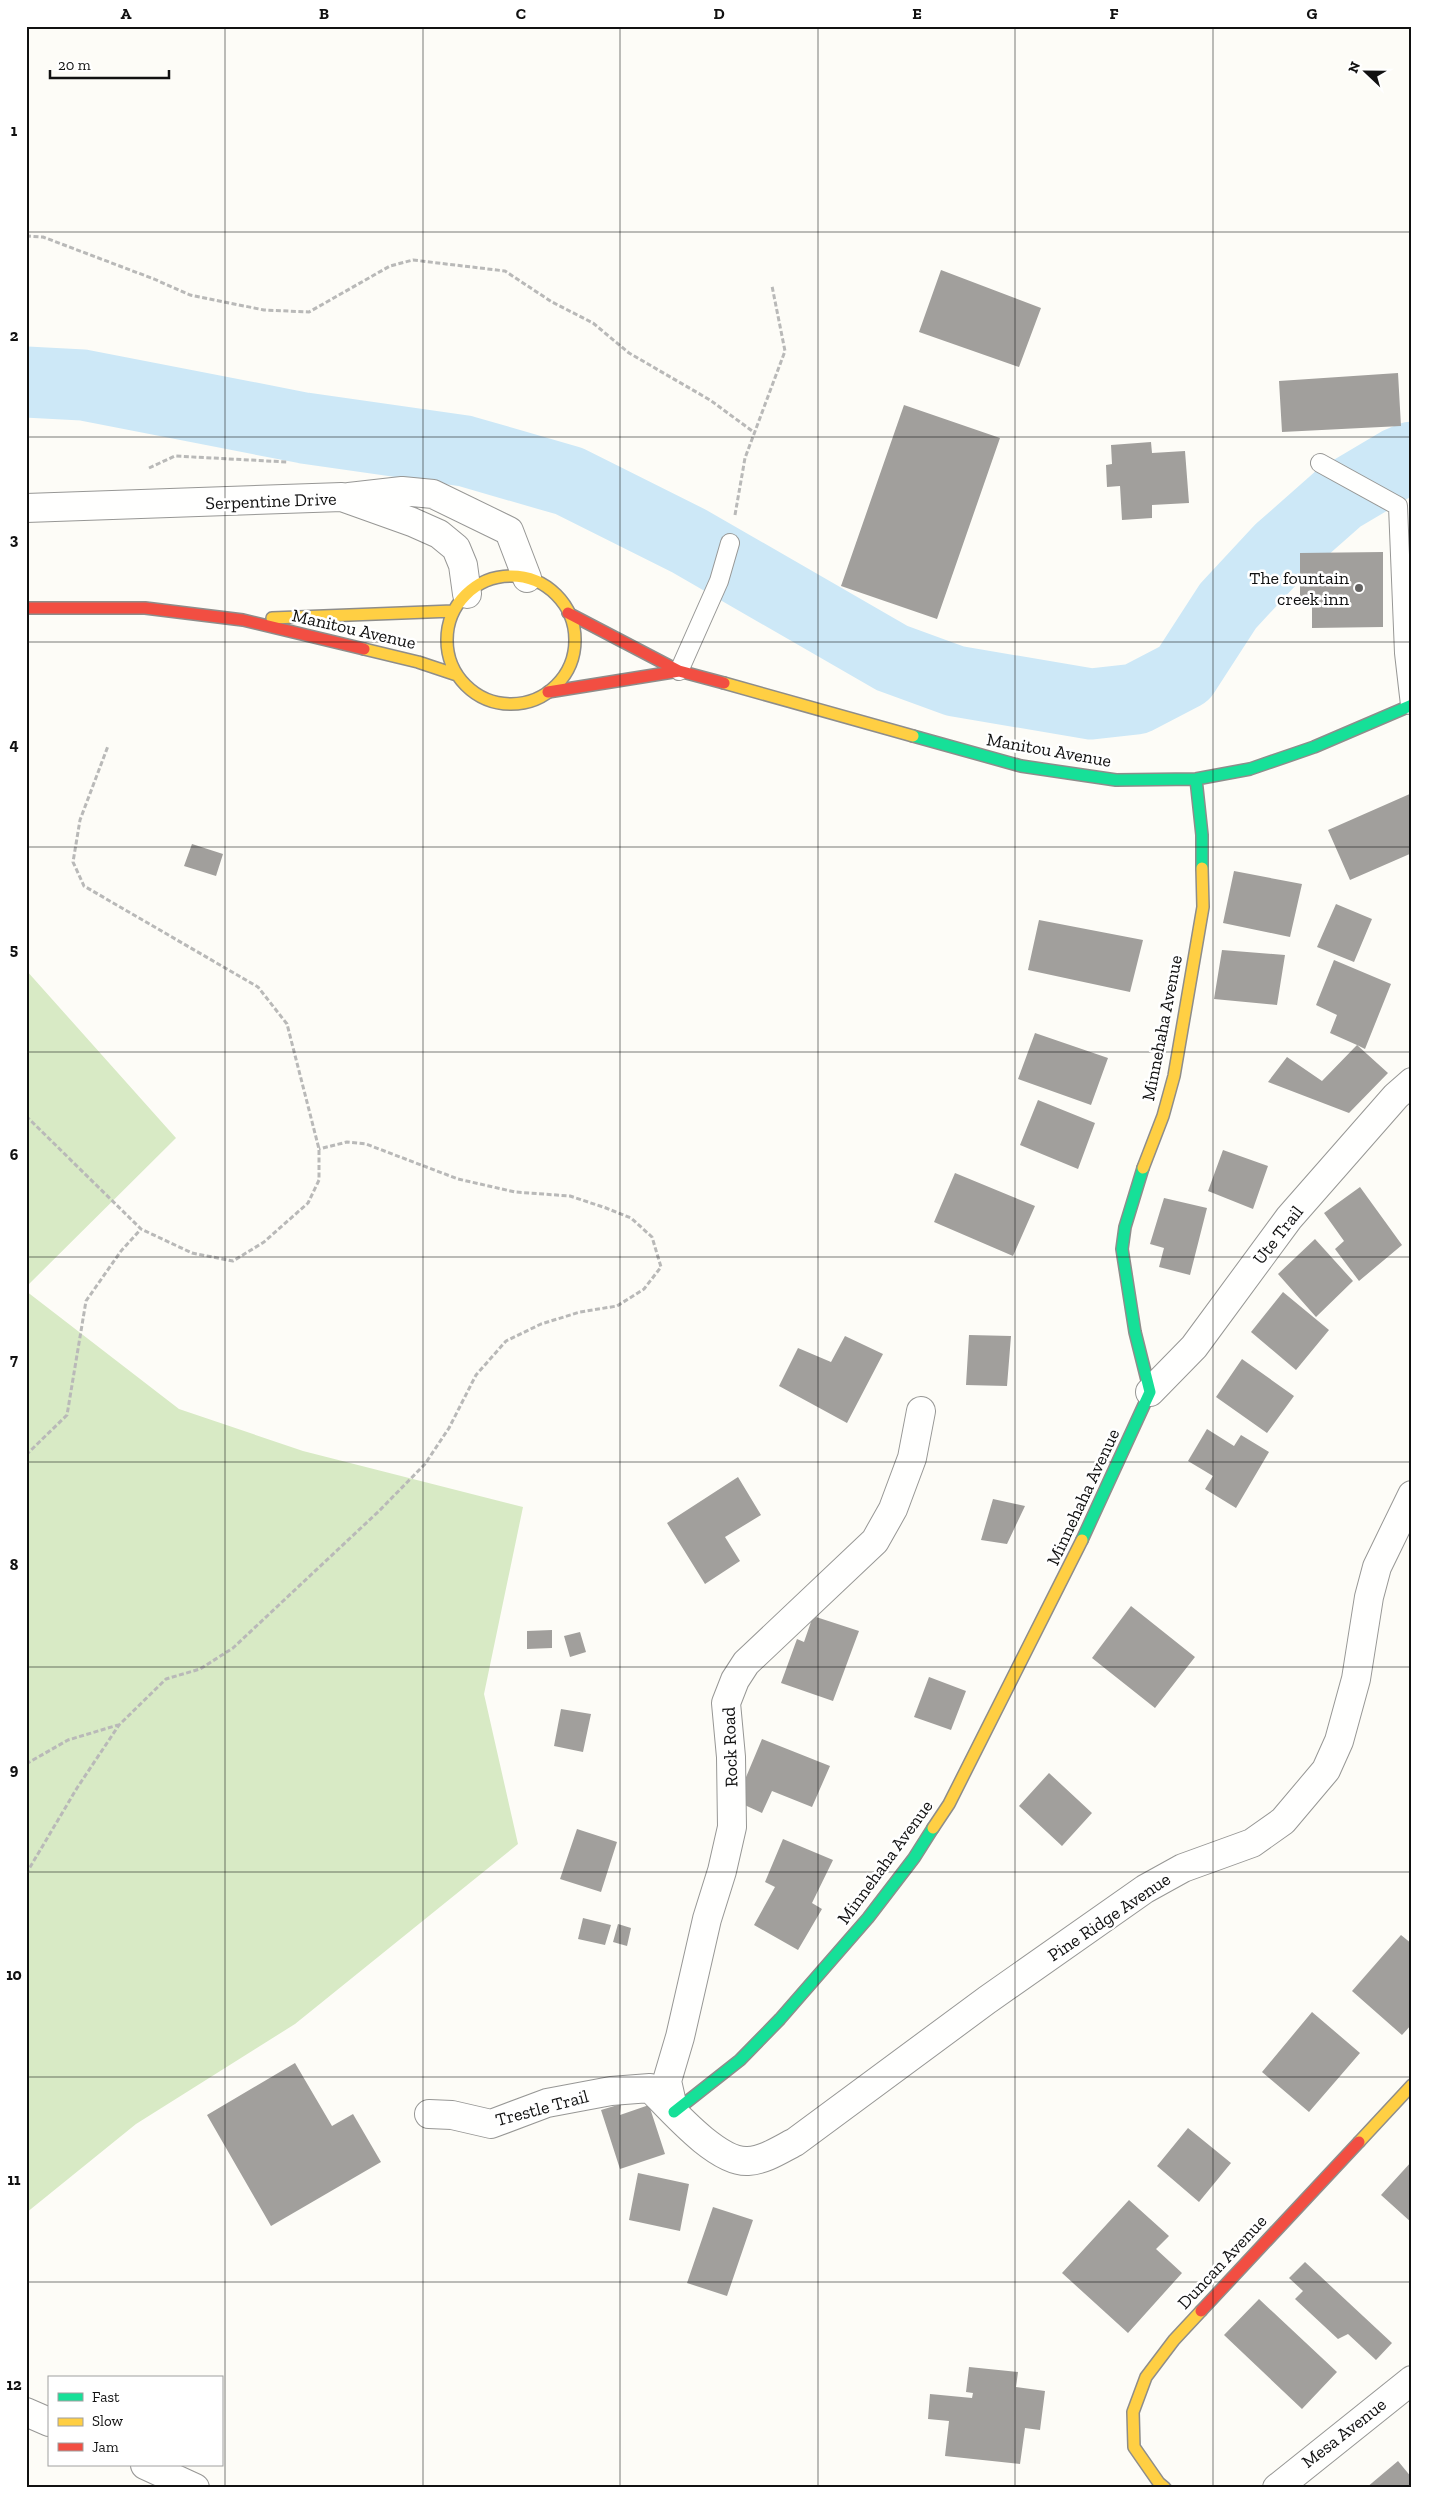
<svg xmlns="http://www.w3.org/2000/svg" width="1438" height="2514" font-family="'Zilla Slab',serif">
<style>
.forest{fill:#d8eac5}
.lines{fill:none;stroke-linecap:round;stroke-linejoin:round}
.river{stroke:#cde8f7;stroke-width:71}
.building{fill:#a19f9c}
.lane-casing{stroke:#979795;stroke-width:20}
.street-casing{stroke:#979795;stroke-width:30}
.fast-casing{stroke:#8e8d8b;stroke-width:14}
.slow-casing{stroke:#8e8d8b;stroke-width:14}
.jam-casing{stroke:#8e8d8b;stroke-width:14}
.path{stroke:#b9b9b8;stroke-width:3;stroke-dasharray:5 2.5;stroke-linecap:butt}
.lane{stroke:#fffffe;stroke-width:18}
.street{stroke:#fffffe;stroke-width:28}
.fast{stroke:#16e098;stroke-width:11}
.slow{stroke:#ffcf43;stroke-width:11}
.jam{stroke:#f24e42;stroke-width:11}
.grid{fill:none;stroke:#111;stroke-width:1;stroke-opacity:0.55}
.poi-dot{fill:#646362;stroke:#fff;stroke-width:2}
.labels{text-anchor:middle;stroke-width:5;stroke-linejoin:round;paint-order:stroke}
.street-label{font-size:18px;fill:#111;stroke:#fff}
.poi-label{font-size:18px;fill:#111;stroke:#fff;text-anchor:end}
.neatline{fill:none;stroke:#111;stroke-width:2}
.grid-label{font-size:16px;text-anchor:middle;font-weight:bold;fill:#111}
</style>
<rect width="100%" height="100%" fill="#fdfcf7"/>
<path class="forest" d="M 26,970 L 176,1138 L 26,1287 Z
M 26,1291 L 179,1409 L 303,1451 L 523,1507 L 484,1694 L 518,1844 L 295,2024 L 136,2124 L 26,2213 Z"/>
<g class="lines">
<path class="river" d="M 26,382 L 83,385 L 304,428 L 465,451 L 569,481 L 689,541 L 892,658 L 955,681 L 1091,704 L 1136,699 L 1184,674 L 1228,606 L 1280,550 L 1339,498 L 1398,463 L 1412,457"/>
</g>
<path class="building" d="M 941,270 L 1041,308 L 1019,367 L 919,332 Z
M 1398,373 L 1401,426 L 1282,432 L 1279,381 Z
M 904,405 L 1000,438 L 937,619 L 841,586 Z
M 1151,442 L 1152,453 L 1185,451 L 1189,503 L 1152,505 L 1152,518 L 1122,520 L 1120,486 L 1107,487 L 1106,465 L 1112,464 L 1111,445 Z
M 1383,552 L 1383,627 L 1312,628 L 1312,597 L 1300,597 L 1300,553 Z
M 1412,793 L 1412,853 L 1350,880 L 1328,830 Z
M 192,844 L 223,854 L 216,876 L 184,866 Z
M 1234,871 L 1302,884 L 1290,937 L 1223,923 Z
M 1336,904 L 1372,919 L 1354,962 L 1317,947 Z
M 1039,920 L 1143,940 L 1130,992 L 1028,970 Z
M 1222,950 L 1285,955 L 1277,1005 L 1214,999 Z
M 1334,960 L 1391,984 L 1365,1049 L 1357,1045 L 1388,1073 L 1349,1113 L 1268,1082 L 1287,1057 L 1322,1081 L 1357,1045 L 1330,1033 L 1337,1015 L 1316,1005 Z
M 1035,1033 L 1108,1058 L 1091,1105 L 1018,1079 Z
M 1038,1100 L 1095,1123 L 1078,1169 L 1020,1145 Z
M 1223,1150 L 1268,1166 L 1253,1209 L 1208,1191 Z
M 955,1173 L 1035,1206 L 1013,1256 L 934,1222 Z
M 1360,1187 L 1402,1245 L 1359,1281 L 1335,1249 L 1344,1241 L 1324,1213 Z
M 1164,1198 L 1207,1208 L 1190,1275 L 1159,1267 L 1164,1248 L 1150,1244 Z
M 1315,1239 L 1353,1281 L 1316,1317 L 1278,1274 Z
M 1283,1292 L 1329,1330 L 1296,1370 L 1251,1332 Z
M 969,1335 L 1011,1336 L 1007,1386 L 966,1385 Z
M 845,1336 L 883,1354 L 847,1423 L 779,1386 L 798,1348 L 831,1362 Z
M 1242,1359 L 1294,1396 L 1267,1433 L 1216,1397 Z
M 1207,1429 L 1234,1446 L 1241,1435 L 1269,1452 L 1236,1508 L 1205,1489 L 1213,1476 L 1188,1461 Z
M 738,1477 L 761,1515 L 725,1537 L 740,1561 L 705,1584 L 667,1523 Z
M 993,1499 L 1025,1506 L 1007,1544 L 981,1540 Z
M 1131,1606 L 1195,1657 L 1155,1708 L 1092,1658 Z
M 813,1616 L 859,1631 L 833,1701 L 781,1683 L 797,1639 L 804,1642 Z
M 552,1630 L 552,1648 L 527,1649 L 527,1631 Z
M 580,1632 L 586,1652 L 570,1657 L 564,1636 Z
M 929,1677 L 966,1691 L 951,1730 L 914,1717 Z
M 561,1709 L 591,1714 L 583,1752 L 554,1746 Z
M 762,1739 L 830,1766 L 812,1807 L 772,1791 L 762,1813 L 736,1801 Z
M 1049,1773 L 1092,1813 L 1062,1846 L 1019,1806 Z
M 577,1829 L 617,1842 L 601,1892 L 560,1879 Z
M 783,1839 L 833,1860 L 812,1903 L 822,1909 L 798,1950 L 754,1925 L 775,1887 L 765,1882 Z
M 583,1918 L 611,1925 L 605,1945 L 578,1939 Z
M 618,1924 L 631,1928 L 627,1946 L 613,1942 Z
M 1401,1935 L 1412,1944 L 1412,2024 L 1402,2035 L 1352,1991 Z
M 1312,2012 L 1360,2053 L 1309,2112 L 1262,2072 Z
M 295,2063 L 332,2126 L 353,2114 L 381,2162 L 271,2226 L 207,2115 Z
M 621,2104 L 620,2115 L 649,2105 L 665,2154 L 620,2169 L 601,2110 Z
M 1188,2128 L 1231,2163 L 1199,2202 L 1157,2166 Z
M 1412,2161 L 1412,2223 L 1381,2195 Z
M 638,2173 L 689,2184 L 680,2231 L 629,2220 Z
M 1129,2200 L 1169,2236 L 1156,2249 L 1182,2273 L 1128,2333 L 1062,2273 Z
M 713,2207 L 753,2220 L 727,2296 L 687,2283 Z
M 1305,2262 L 1392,2343 L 1376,2360 L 1348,2334 L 1338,2339 L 1295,2299 L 1303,2291 L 1289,2278 Z
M 1259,2299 L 1337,2372 L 1302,2409 L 1224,2335 Z
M 969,2367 L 1018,2372 L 1016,2387 L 1045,2391 L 1040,2430 L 1025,2428 L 1020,2464 L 945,2456 L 949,2421 L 928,2419 L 930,2394 L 972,2398 L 973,2393 L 966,2392 Z
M 1398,2461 L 1412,2478 L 1412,2488 L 1366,2488 Z"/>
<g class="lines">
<g class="lane-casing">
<path id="lane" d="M 1320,463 L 1398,506 L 1404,653 L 1410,705
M 679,671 L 719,581 L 730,543"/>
</g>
<g class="street-casing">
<path id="street" d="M 349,497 L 402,491 L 433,494 L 509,531 L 527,578
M 26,508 L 342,497 L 412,522 L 439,534 L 456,548 L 463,565 L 467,594
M 1150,1392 L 1194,1347 L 1289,1218 L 1396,1096 L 1412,1082
M 674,2112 L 667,2081 L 680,2037 L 707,1919 L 722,1871 L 732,1827 L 731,1757 L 726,1703 L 735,1680 L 746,1663 L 875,1541 L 893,1509 L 912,1458 L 921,1411
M 429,2114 L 452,2115 L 491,2124 L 547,2103 L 611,2091 L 650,2088 C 671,2109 717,2163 748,2161 C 765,2160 781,2149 795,2142 L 987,2000 L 1145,1889 L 1183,1868 L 1252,1843 L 1283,1821 L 1326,1770 L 1339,1741 L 1356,1679 L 1369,1597 L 1377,1567 L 1412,1495
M 26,2412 L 49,2422
M 145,2465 L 195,2488
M 1277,2488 L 1412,2380"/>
</g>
<g class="fast-casing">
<path id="fast" d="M 913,736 L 1021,766 L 1116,780 L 1196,779 L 1250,769 L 1314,747 L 1412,705
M 1196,779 L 1202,835 L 1202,868
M 1082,1540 L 1150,1392 L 1135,1332 L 1122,1249 L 1125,1227 L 1143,1168
M 674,2112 L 740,2060 L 780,2019 L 868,1918 L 914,1858 L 933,1828"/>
</g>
<g class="slow-casing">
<path id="slow" d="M447 640a64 64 0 1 1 128 0a64 64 0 1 1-128 0Z
M 272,618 L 453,611
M 364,649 L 418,662 L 457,675
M 724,683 L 913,736
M 1143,1168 L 1163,1116 L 1174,1076 L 1203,907 L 1202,868
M 933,1828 L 949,1804 L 1082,1540
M 1359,2142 L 1412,2085
M 1165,2488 L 1159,2483 L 1134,2447 L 1133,2412 L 1146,2377 L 1174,2340 L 1201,2311"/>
</g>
<g class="jam-casing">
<path id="jam" d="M 26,608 L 145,608 L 243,620 L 364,649
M 568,613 L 679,671 L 724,683
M 548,692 L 679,671
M 1201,2311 L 1359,2142"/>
</g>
<path class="path" d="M 26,236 L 43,237 L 154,279 L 190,295 L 264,310 L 309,312 L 390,266 L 413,260 L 505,271 L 552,302 L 593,323 L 629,353 L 710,400 L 755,433
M 149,468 L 175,456 L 287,462
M 735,515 L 745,458 L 785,351 L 772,286
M 26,1116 L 141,1229 L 192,1253 L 233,1261 L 264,1242 L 308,1203 L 319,1180 L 319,1149 L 287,1024 L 258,987 L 84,886 L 73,862 L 80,820 L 108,746
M 26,1455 L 67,1415 L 86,1301 L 121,1251 L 141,1229
M 26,1764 L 68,1740 L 118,1725
M 26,1874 L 77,1788 L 119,1725 L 166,1679 L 200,1669 L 233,1648 L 379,1511 L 425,1464 L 449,1428 L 476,1375 L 506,1341 L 541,1324 L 580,1312 L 617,1306 L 644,1289 L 661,1267 L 652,1237 L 631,1218 L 606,1208 L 570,1196 L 515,1192 L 458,1179 L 366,1144 L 347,1142 L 319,1149"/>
<use href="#lane" class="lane"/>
<use href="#street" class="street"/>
<use href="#fast" class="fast"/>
<use href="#slow" class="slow"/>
<use href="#jam" class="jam"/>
</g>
<path class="grid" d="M 225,26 L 225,2488M 423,26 L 423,2488M 620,26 L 620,2488M 818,26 L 818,2488M 1015,26 L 1015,2488M 1213,26 L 1213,2488M 26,232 L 1412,232M 26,437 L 1412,437M 26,642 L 1412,642M 26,847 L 1412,847M 26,1052 L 1412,1052M 26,1257 L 1412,1257M 26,1462 L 1412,1462M 26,1667 L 1412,1667M 26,1872 L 1412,1872M 26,2077 L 1412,2077M 26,2282 L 1412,2282"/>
<circle class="poi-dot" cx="1359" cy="588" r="5"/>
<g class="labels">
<g class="street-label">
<text transform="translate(271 501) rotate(-2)" y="6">Serpentine Drive</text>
<text transform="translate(354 629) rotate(13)" y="6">Manitou Avenue</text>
<text transform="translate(1049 750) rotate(10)" y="6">Manitou Avenue</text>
<text transform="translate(1162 1028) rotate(-79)" y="6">Minnehaha Avenue</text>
<text transform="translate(1278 1235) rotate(-52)" y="6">Ute Trail</text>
<text transform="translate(1083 1497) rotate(-65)" y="6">Minnehaha Avenue</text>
<text transform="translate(730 1747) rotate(-92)" y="6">Rock Road</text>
<text transform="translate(885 1862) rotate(-54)" y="6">Minnehaha Avenue</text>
<text transform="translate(1109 1917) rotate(-34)" y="6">Pine Ridge Avenue</text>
<text transform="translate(542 2108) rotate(-15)" y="6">Trestle Trail</text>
<text transform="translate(1222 2262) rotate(-47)" y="6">Duncan Avenue</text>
<text transform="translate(1344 2433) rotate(-38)" y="6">Mesa Avenue</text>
</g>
<g class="poi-label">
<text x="1349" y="584">The fountain<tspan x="1349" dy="21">creek inn</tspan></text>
</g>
</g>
<rect width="1438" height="2514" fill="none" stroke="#ffffff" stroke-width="55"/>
<rect x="48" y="2376" width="175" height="90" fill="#ffffff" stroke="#a0a0a0"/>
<rect x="58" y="2393" width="25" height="8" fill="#16e098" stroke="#a0a0a0"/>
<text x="92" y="2402" font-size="15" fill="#111111">Fast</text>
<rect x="58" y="2418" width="25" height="8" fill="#ffcf43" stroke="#a0a0a0"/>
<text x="92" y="2426" font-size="15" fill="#111111">Slow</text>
<rect x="58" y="2443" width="25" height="8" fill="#f24e42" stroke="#a0a0a0"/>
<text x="92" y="2452" font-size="15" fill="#111111">Jam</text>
<g transform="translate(1366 72) rotate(292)" stroke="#ffffff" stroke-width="4" paint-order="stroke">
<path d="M0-4L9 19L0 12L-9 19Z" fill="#111111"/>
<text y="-8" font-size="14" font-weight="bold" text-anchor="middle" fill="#111111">N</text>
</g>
<path d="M50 70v8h119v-8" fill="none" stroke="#111111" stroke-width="2.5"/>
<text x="58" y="70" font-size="15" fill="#111111" stroke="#ffffff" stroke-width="4" paint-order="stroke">20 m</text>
<rect x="28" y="28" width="1382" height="2458" class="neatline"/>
<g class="grid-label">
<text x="126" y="19">A</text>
<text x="324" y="19">B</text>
<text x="521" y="19">C</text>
<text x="719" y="19">D</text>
<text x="917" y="19">E</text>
<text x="1114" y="19">F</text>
<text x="1312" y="19">G</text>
<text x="14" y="136">1</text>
<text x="14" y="341">2</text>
<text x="14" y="545">3</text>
<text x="14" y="750">4</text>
<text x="14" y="955">5</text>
<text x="14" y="1160">6</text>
<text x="14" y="1365">7</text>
<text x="14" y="1570">8</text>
<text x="14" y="1775">9</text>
<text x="14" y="1980">10</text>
<text x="14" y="2185">11</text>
<text x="14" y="2390">12</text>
</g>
</svg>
